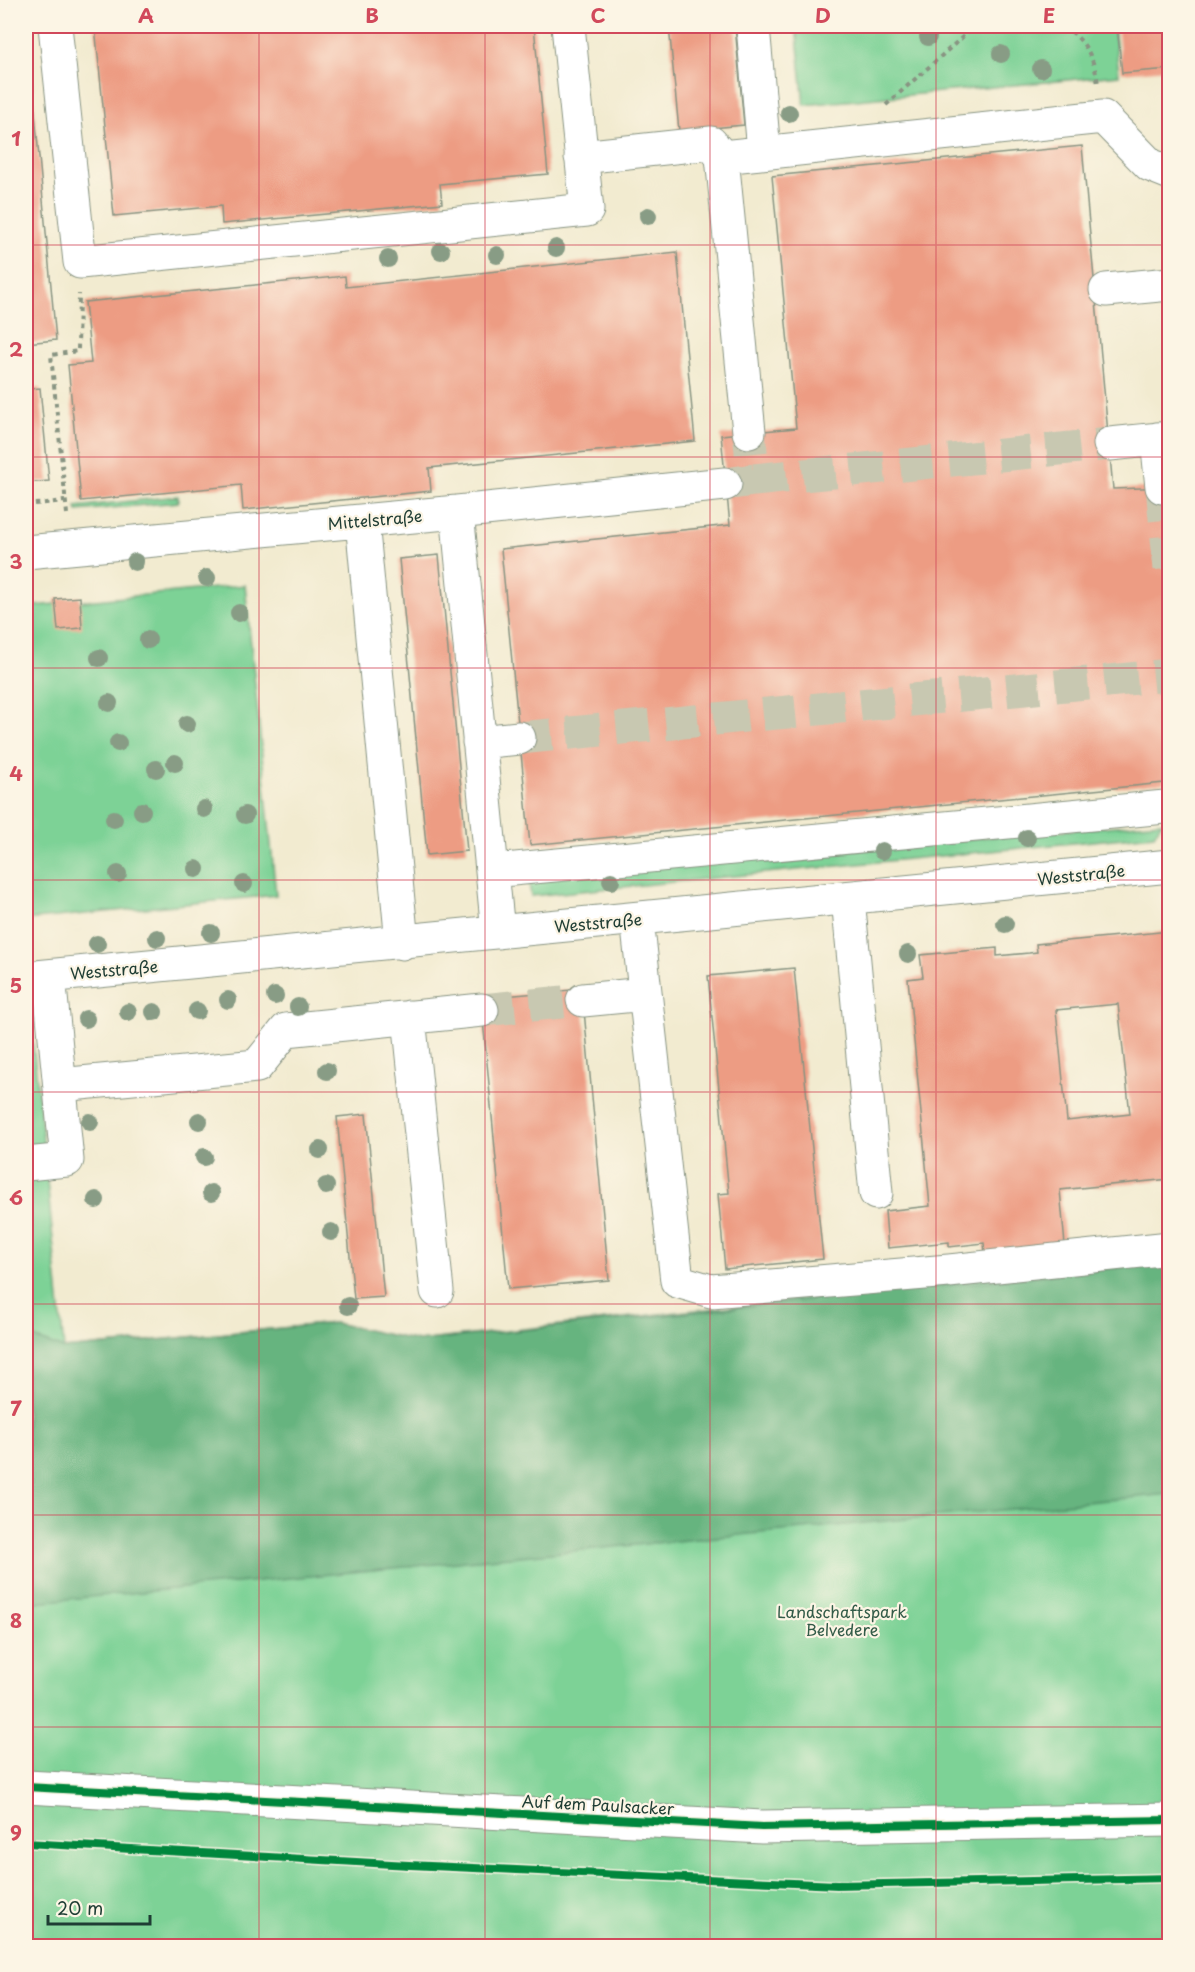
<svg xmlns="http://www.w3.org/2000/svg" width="1195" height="1972" font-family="'Playpen Sans',sans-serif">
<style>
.green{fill:#7dd296;stroke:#4e8865;stroke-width:1.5}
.forest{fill:#66b47f;stroke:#42785a;stroke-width:1.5}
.building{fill:#ed9c83;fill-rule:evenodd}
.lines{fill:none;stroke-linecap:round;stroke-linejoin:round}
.minor-tunnel{stroke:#c8c8b1;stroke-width:33;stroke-dasharray:33 16;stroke-linecap:butt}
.minor-casing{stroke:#889482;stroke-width:35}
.path{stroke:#889482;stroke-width:4;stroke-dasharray:4.5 4.5;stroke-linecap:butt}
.minor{stroke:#fff;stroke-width:33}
.cycleway-casing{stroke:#fcf5e5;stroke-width:11}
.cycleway{stroke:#00873e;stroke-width:8}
.tree{fill:#889c85}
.grid{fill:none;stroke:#d1495b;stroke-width:1.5;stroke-opacity:0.55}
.labels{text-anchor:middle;stroke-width:4.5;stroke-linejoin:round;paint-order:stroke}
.street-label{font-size:16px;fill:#1f3d34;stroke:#fcf5e5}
.park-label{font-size:16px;fill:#325b48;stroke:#fcf5e5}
.neatline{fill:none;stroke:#d1495b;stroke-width:2}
.grid-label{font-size:20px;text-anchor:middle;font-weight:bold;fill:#d1495b}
</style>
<rect width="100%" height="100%" fill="#fcf5e5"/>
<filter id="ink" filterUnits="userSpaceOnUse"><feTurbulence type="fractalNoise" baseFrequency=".0167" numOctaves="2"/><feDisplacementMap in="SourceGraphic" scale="12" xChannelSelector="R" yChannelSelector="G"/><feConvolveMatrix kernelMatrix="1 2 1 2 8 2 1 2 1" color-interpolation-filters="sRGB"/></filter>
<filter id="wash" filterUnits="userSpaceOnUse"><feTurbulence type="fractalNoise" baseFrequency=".008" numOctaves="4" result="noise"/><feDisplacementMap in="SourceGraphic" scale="24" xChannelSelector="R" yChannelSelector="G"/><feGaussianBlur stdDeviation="1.35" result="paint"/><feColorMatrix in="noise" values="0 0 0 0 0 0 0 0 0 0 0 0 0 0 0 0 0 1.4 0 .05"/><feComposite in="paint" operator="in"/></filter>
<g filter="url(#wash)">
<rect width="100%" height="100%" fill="#f2ebd0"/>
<path class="green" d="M 796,26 L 1114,26 L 1119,75 L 804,105 Z
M 178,496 L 178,502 L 77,511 L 76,507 Z
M 245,585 L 276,895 L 26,920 L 26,607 Z
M 1162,822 L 1154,835 L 531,896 L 528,877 Z
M 26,1018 L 33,1042 L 64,1349 L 334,1323 L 418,1341 L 1169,1257 L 1169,1946 L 26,1946 Z"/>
<path class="forest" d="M 1169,1262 L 1169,1494 L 26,1603 L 26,1335 L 64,1349 L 334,1323 L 418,1341 Z"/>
<g id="blocks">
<path class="building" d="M 95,26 L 534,26 L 548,174 L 440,184 L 442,203 L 222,224 L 221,206 L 114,216 Z
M 669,26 L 735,26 L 744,125 L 679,131 Z
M 1117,26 L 1170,26 L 1170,69 L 1122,73 Z
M 30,60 L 56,340 L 26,343 L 26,61 Z
M 1082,146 L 1113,489 L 1170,487 L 1170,779 L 1164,779 L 1164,783 L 530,845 L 501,549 L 730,525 L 721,435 L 796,428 L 772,176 Z
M 677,252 L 695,441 L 429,468 L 431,491 L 243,510 L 241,485 L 81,501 L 68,365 L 91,363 L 85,302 L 345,276 L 346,287 Z
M 26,362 L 30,389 L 40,388 L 49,481 L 26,483 Z
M 439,555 L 467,851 L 427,855 L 399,559 Z
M 80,597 L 82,628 L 58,630 L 55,599 Z
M 1170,931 L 1170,1179 L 1060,1190 L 1065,1245 L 985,1253 L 984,1243 L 949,1247 L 949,1242 L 888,1248 L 885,1211 L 930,1206 L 908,979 L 923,977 L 920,955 L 997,948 L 997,956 L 1029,953 L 1037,952 L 1036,944 ZM 1118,1004 L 1130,1114 L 1067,1121 L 1056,1010 Z
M 794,968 L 823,1259 L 725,1269 L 718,1194 L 729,1193 L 708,976 Z
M 582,989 L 609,1280 L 508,1289 L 481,998 Z
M 366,1114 L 384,1297 L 354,1299 L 337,1117 Z"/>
</g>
</g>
<g filter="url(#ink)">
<use href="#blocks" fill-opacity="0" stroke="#889482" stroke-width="1.5"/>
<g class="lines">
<path class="minor-tunnel" d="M 754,480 L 1110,444
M 732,483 L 754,480 L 749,432
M 1162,487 L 1170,569
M 519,738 L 1170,675
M 482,1010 L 583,1000"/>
<g class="minor-casing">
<path id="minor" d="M 55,26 L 80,262 L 587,210 L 568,26
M 753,26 L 764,152
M 581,157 L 711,143 L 722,157
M 1106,290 L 1170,284
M 749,432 L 722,157 L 1103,117 L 1150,165 L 1170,173
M 1157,439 L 1162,487
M 1110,444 L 1170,438
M 457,512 L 498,932
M 362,521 L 402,943
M 26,552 L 457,512 L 725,484
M 479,742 L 519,738
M 493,871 L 1165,807
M 848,898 L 876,1193
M 637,919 L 677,1281 L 711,1291 L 949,1271 L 1170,1248
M 26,978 L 1170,866
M 583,1000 L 645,994
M 409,1017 L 437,1291
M 60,1085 L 257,1066 L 286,1030 L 482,1010
M 26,1164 L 67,1160 L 49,976
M 26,1787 L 762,1827 L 1170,1820"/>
</g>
<path class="path" d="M 1064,26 C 1086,41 1094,58 1098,84
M 886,105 L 975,26
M 26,505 L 65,501
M 67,514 L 51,355 L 78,351 L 79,294"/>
<use href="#minor" class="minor"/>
<g class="cycleway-casing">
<path id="cycleway" d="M 26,1787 L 762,1827 L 1170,1820
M 26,1843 L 409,1865 L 837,1885 L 1170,1878"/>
</g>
<use href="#cycleway" class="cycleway"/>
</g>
<g class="tree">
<circle cx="928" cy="37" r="9"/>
<circle cx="1001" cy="54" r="9"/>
<circle cx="1041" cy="69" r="9"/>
<circle cx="789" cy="113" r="9"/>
<circle cx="648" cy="216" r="9"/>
<circle cx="556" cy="248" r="9"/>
<circle cx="441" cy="251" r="9"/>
<circle cx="497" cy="255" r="9"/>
<circle cx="388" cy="259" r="9"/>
<circle cx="135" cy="562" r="9"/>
<circle cx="207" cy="578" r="9"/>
<circle cx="239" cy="613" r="9"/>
<circle cx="148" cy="640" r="9"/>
<circle cx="99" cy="658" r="9"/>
<circle cx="109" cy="703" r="9"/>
<circle cx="187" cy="724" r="9"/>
<circle cx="118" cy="743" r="9"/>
<circle cx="175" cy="763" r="9"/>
<circle cx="156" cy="769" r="9"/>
<circle cx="204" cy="809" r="9"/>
<circle cx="142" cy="811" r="9"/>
<circle cx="245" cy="815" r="9"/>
<circle cx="114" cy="819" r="9"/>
<circle cx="1027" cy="838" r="9"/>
<circle cx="882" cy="851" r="9"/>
<circle cx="196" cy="869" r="9"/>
<circle cx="118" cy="874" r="9"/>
<circle cx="611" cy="881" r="9"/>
<circle cx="244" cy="884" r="9"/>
<circle cx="1005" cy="924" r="9"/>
<circle cx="211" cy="933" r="9"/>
<circle cx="157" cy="938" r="9"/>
<circle cx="97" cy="944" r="9"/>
<circle cx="908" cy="954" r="9"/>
<circle cx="275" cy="996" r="9"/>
<circle cx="228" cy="1000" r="9"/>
<circle cx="298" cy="1007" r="9"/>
<circle cx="197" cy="1011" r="9"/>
<circle cx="128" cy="1012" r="9"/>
<circle cx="154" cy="1012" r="9"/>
<circle cx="86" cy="1019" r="9"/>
<circle cx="327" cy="1071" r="9"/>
<circle cx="199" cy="1121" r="9"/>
<circle cx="90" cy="1122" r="9"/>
<circle cx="320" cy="1150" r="9"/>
<circle cx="204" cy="1157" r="9"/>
<circle cx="326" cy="1186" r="9"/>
<circle cx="211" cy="1193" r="9"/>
<circle cx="96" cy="1200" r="9"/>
<circle cx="331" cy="1232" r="9"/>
<circle cx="348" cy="1306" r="9"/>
</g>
</g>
<path class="grid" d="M 259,26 L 259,1946M 485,26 L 485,1946M 710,26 L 710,1946M 936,26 L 936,1946M 26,245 L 1170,245M 26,457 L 1170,457M 26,668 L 1170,668M 26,880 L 1170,880M 26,1092 L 1170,1092M 26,1304 L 1170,1304M 26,1515 L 1170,1515M 26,1727 L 1170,1727"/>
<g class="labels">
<g class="street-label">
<text transform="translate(375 520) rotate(-5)" y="6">Mittelstraße</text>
<text transform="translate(1081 875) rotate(-6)" y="6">Weststraße</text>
<text transform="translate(598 923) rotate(-5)" y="6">Weststraße</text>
<text transform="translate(114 970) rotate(-5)" y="6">Weststraße</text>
<text transform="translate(598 1805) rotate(3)" y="6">Auf dem Paulsacker</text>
</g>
<g class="park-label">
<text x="842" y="1618">Landschaftspark<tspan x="842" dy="18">Belvedere</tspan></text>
</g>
</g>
<rect width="1195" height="1972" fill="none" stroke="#fcf5e5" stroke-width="66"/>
<path d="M48 1915v9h102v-9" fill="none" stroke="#1f3d34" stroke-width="3"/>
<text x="57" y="1915" font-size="18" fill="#1f3d34" stroke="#fcf5e5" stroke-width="4.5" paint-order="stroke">20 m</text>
<rect x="33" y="33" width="1129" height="1906" class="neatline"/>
<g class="grid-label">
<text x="146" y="23">A</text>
<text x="372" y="23">B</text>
<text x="598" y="23">C</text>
<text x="823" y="23">D</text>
<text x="1049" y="23">E</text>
<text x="16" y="146">1</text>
<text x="16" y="357">2</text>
<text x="16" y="569">3</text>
<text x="16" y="781">4</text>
<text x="16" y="993">5</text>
<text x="16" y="1205">6</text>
<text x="16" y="1416">7</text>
<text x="16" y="1628">8</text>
<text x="16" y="1840">9</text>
</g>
</svg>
